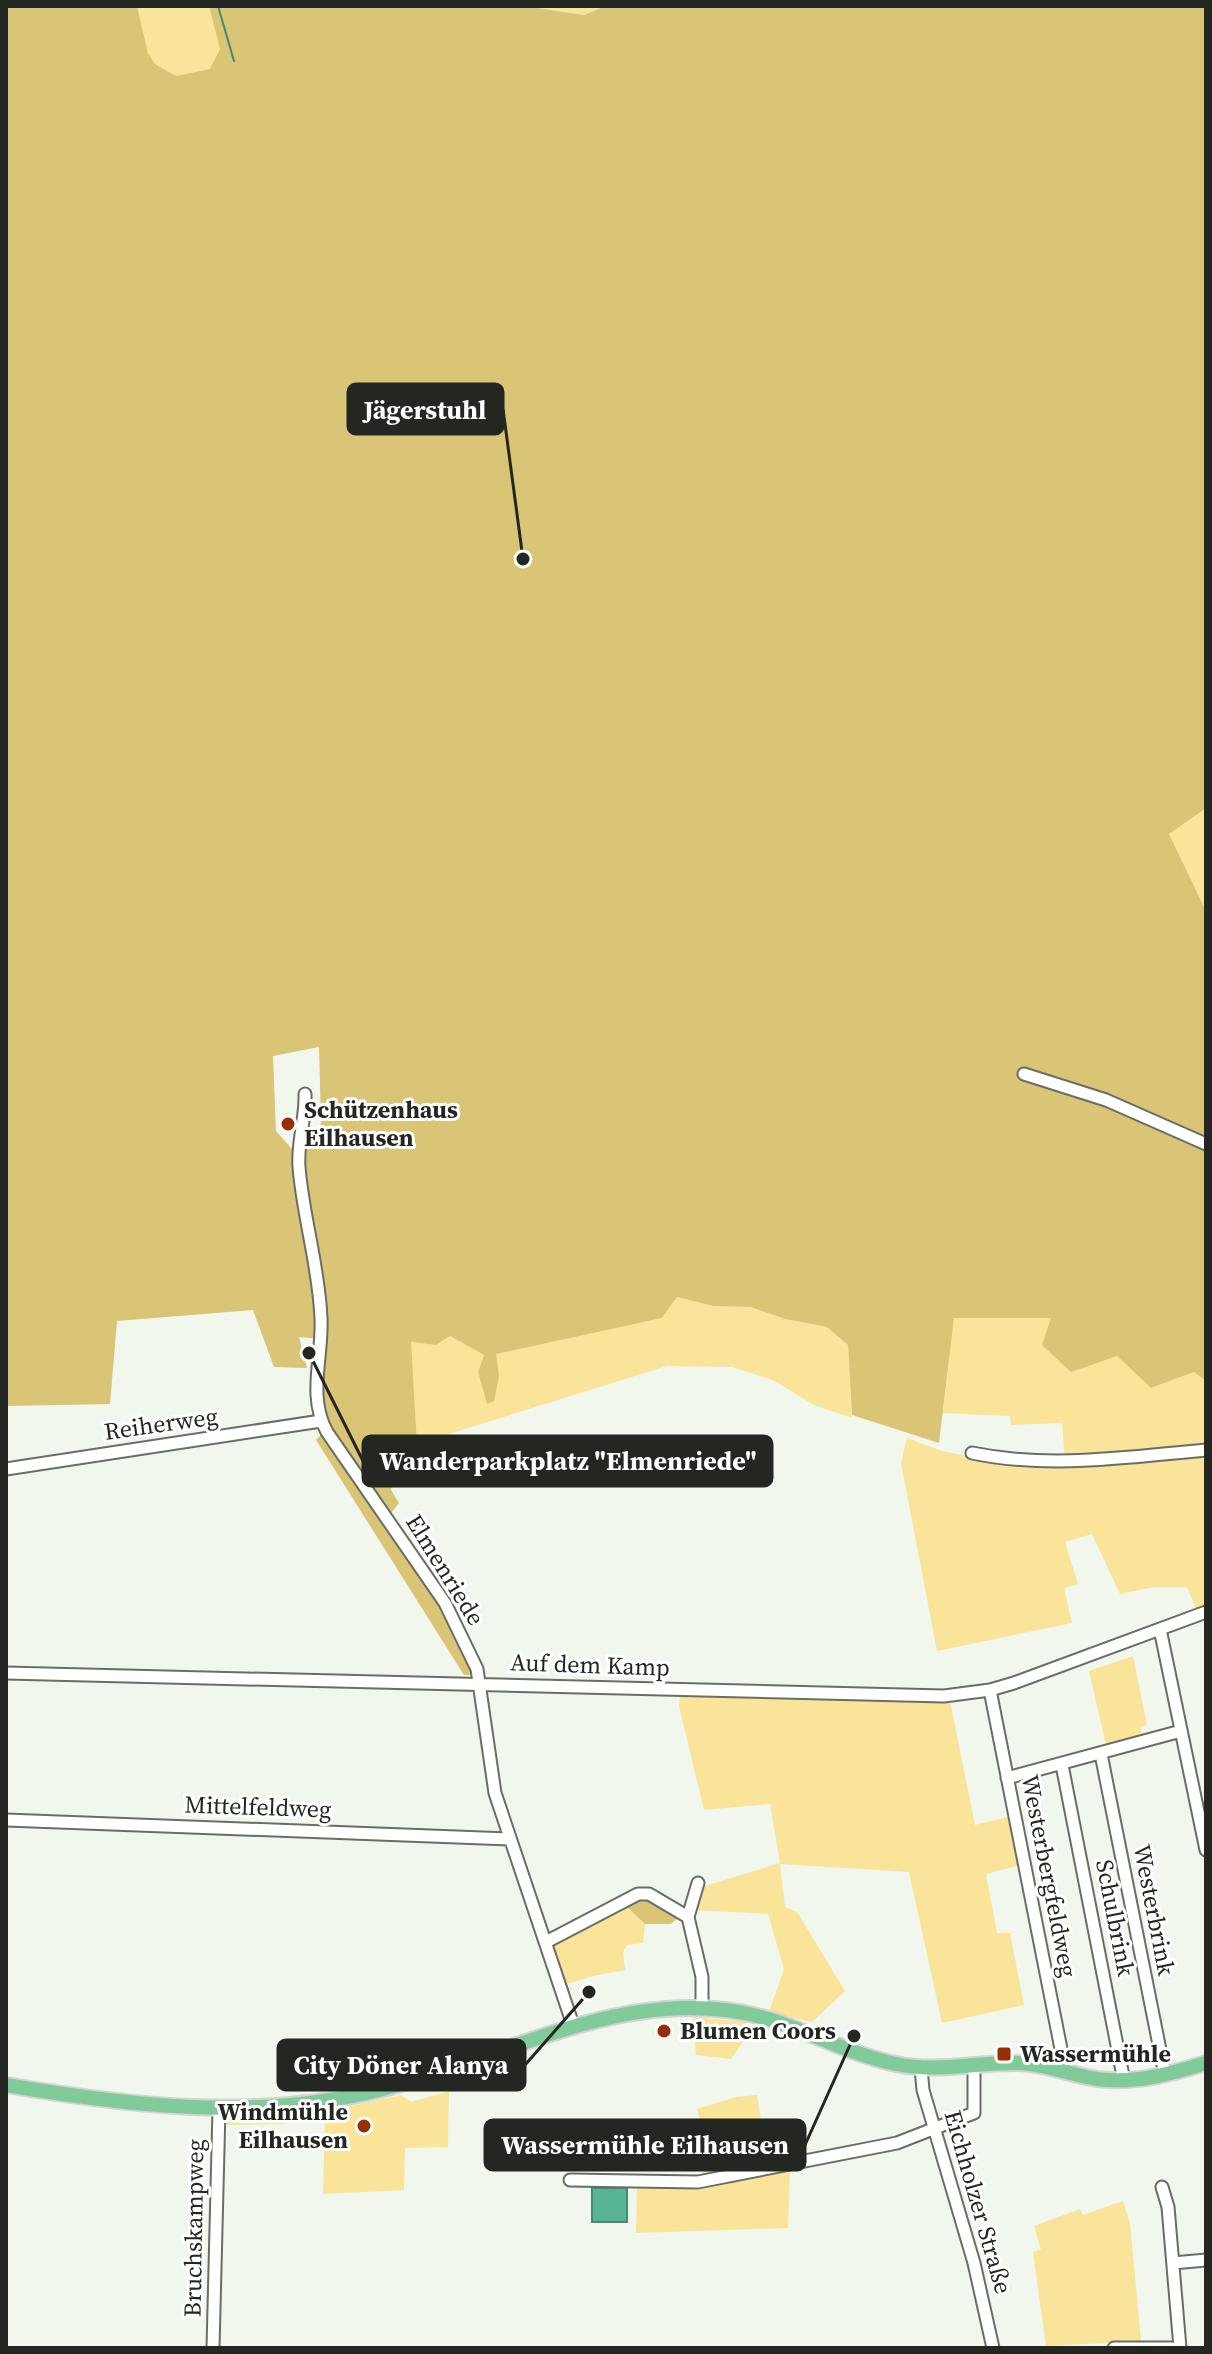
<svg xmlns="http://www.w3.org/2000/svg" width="1212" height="2354" font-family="'Source Serif 4',serif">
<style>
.green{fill:#f9e499}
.forest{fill:#dac476;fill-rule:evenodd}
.water{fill:#57b494;stroke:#488972;stroke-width:2}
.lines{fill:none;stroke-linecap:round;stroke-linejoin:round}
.stream{stroke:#488972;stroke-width:2}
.minor-casing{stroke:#696e65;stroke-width:15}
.major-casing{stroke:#d3d4d3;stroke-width:18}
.minor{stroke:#fff;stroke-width:11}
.major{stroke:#80cb99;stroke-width:14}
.poi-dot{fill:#953005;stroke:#fff;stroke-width:3}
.labels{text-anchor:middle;stroke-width:6;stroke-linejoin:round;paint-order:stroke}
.poi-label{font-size:24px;font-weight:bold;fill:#242622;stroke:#fff;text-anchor:start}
.street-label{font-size:24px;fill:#242622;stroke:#fff}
.leader{fill:none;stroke:#242622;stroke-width:3}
.callout-dot{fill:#242622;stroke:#fff;stroke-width:3}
.callout{fill:#242622;stroke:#242622;stroke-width:3}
.callout-label{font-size:26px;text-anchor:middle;font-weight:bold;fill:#fff}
</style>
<rect width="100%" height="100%" fill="#f1f7ed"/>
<path class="green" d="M 137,6 L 209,6 L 220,49 L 211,69 L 176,76 L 155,64 L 148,53 Z
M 524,6 L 606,6 L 584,15 Z
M 1206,808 L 1206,911 L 1169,834 Z
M 677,1297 L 713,1306 L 749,1307 L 785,1319 L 827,1327 L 848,1345 L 852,1418 L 814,1405 L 773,1380 L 732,1367 L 667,1366 L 417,1444 L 410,1342 L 436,1345 L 450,1336 L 484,1355 L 478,1372 L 487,1403 L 495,1354 L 662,1318 Z
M 954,1318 L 1052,1318 L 1117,1356 L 1151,1388 L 1194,1372 L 1206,1381 L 1206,1446 L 1065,1459 L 1062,1423 L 1011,1425 L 1010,1416 L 943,1413 Z
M 907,1438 L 942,1451 L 1027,1468 L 1206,1454 L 1206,1606 L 1196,1609 L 1187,1587 L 1154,1587 L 1120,1594 L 1092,1534 L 1065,1542 L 1078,1584 L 1064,1588 L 1072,1623 L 937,1651 L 901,1463 Z
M 1133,1656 L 1147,1725 L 1140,1727 L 1144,1739 L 1107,1749 L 1089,1671 Z
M 680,1696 L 950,1701 L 975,1825 L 1012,1816 L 1021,1865 L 986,1874 L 997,1933 L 1010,1933 L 1024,2005 L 942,2023 L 909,1872 L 780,1864 L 785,1907 L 797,1912 L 845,1991 L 812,2022 L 769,2012 L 784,1969 L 768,1914 L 694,1910 L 705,1886 L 780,1863 L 770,1804 L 704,1810 L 679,1706 Z
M 624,1904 L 645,1924 L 643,1943 L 627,1945 L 623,1952 L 625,1970 L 593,1976 L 564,1985 L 551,1947 L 554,1941 Z
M 693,2017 L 746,2022 L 743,2042 L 731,2059 L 696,2055 Z
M 449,2091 L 448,2147 L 405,2148 L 404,2190 L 323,2194 L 325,2117 L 283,2124 L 223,2125 L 223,2122 L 283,2121 L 401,2095 L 411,2102 Z
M 757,2095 L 762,2126 L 741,2131 L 746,2170 L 706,2178 L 702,2173 L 702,2127 L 697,2109 L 736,2097 Z
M 790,2168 L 788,2228 L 636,2233 L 637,2185 Z
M 1123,2201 L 1130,2223 L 1141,2341 L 1046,2346 L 1033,2252 L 1041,2249 L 1034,2226 L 1080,2209 L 1083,2215 Z"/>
<path class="forest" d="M 6,6 L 137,6 L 148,53 L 155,64 L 176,76 L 210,69 L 220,49 L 209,6 L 524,6 L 584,15 L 606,6 L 1206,6 L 1206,808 L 1169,834 L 1206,911 L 1206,1381 L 1194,1372 L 1151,1388 L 1117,1356 L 1071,1372 L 1042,1345 L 1051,1318 L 954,1318 L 939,1443 L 852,1415 L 848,1345 L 827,1327 L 785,1319 L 750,1307 L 713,1306 L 677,1297 L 662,1318 L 496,1354 L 499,1376 L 494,1401 L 487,1404 L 478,1372 L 484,1355 L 450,1336 L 436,1345 L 411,1342 L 417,1444 C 398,1460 397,1466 391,1490 L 399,1503 L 385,1521 L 443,1604 L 474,1670 L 471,1675 L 464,1675 L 316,1440 L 329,1426 L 321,1410 L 324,1339 L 299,1337 L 307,1368 L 274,1367 L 253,1310 L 117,1321 L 110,1404 L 6,1406 ZM 319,1047 L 321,1123 L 317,1144 L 291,1148 L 276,1131 L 273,1056 Z
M 646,1896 L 680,1916 L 671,1924 L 645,1924 L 624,1904 Z"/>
<path class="water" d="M 592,2188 L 627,2188 L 627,2222 L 592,2222 Z"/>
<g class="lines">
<path class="stream" d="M 218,6 L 234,61"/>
<g class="minor-casing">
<path id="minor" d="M 1024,1074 L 1106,1100 L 1206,1144
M 305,1094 C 306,1118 297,1142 299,1167 C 303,1217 319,1267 321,1318 C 323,1357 307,1396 327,1432 L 445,1603 L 477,1669 L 495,1793 L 574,2028
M 972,1453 C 1050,1469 1127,1457 1206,1450
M 6,1469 L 321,1421
M 1160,1629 L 1206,1850
M 6,1673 L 944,1696 L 990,1690 L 1014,1683 L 1206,1612
M 990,1690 L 1062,2054 L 1061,2070
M 1101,1754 L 1165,2075
M 1062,1765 L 1124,2081
M 1007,1778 L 1181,1731
M 6,1820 L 509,1839
M 698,1883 L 688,1917 L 702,1977 L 702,2008
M 546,1942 L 638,1894 L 649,1894 L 688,1917
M 921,2068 L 923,2090 L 974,2263 L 993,2348
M 570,2180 L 698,2182 L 897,2143 L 974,2113 L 974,2066
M 1162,2187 L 1168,2207 L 1180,2348
M 1173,2263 L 1206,2260
M 213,2348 L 219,2109
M 1114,2348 L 1172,2348"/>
</g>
<g class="major-casing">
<path id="major" d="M 6,2085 C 129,2106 257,2121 379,2090 C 480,2065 584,2008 689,2008 C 715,2008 743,2011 768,2019 C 811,2032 852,2055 896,2064 C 937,2073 977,2062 1019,2063 C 1046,2064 1071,2075 1097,2079 C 1136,2084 1170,2074 1206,2063"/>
</g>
<use href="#minor" class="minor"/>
<use href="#major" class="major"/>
</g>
<g class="poi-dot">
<circle cx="288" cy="1124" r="8"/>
<circle cx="664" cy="2031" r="8"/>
<rect x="996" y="2046" width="16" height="16" rx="4"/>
<circle cx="364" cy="2126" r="8"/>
</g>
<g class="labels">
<g class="poi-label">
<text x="304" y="1118">Schützenhaus<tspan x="304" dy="28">Eilhausen</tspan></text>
<text x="680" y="2039">Blumen Coors</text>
<text x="1020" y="2062">Wassermühle</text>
<text x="348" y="2120" text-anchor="end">Windmühle<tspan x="348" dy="28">Eilhausen</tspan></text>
</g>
<g class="street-label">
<text transform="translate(161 1424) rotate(-8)" y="8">Reiherweg</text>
<text transform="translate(445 1570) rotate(58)" y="8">Elmenriede</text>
<text transform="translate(590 1665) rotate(2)" y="8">Auf dem Kamp</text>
<text transform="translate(258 1807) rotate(2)" y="8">Mittelfeldweg</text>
<text transform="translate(1049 1876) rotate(79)" y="8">Westerbergfeldweg</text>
<text transform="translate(1154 1910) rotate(79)" y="8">Westerbrink</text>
<text transform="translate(1115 1918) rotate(79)" y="8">Schulbrink</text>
<text transform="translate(978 2202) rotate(74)" y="8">Eichholzer Straße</text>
<text transform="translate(194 2228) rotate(-89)" y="8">Bruchskampweg</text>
</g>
</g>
<path class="leader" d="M523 559L503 409M309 1353L363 1461M589 1992L525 2065M854 2036L805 2145"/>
<g class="callout-dot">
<circle cx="523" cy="559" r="8"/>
<circle cx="309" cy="1353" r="8"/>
<circle cx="589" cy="1992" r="8"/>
<circle cx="854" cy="2036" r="8"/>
</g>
<g class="callout">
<rect x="348" y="384" width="155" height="50" rx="8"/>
<rect x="363" y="1436" width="409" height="50" rx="8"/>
<rect x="278" y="2040" width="247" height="50" rx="8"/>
<rect x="485" y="2120" width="320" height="50" rx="8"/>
</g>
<g class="callout-label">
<text x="425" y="419">Jägerstuhl</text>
<text x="568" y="1470">Wanderparkplatz "Elmenriede"</text>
<text x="401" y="2074">City Döner Alanya</text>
<text x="645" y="2154">Wassermühle Eilhausen</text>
</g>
<rect width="1212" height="2354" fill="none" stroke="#242622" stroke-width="16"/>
</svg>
